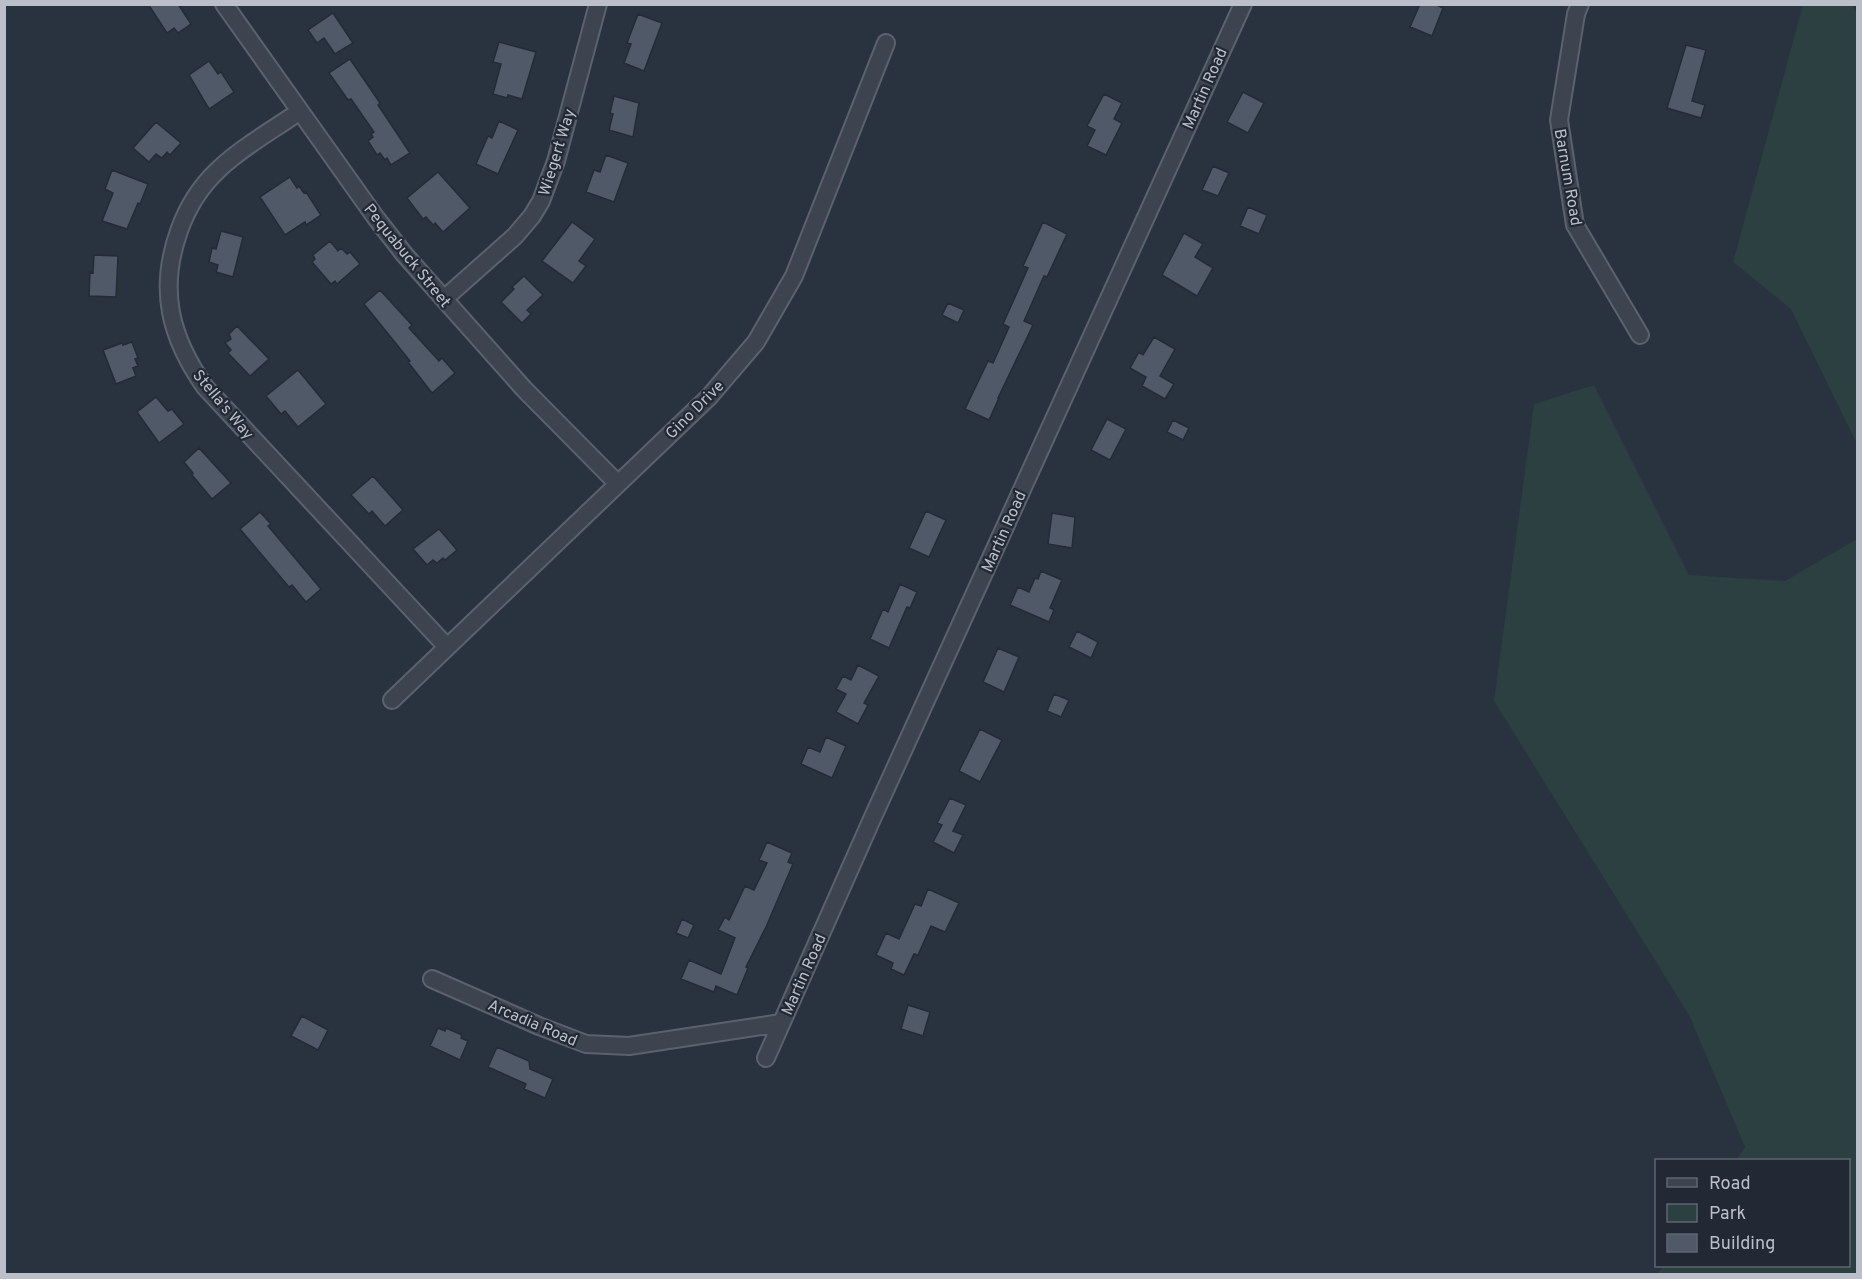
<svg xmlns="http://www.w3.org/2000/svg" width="1862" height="1279" font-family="Overpass,sans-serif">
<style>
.green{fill:#2c3f41}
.building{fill:#505968;stroke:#242b37;stroke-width:1.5}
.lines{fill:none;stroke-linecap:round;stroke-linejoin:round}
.street-casing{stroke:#5b626d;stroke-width:20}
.street{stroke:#3d444f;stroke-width:16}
.labels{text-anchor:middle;stroke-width:4.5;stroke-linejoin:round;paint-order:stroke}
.street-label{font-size:16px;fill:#babfca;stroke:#222935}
</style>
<rect width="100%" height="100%" fill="#29323f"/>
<path class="green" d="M 1803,5 L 1852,5 L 1857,14 L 1857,444 L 1791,309 L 1733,262 Z
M 1594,385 L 1689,575 L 1785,581 L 1857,539 L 1857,1274 L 1657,1274 L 1664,1266 L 1848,1266 L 1848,1160 L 1736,1160 L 1745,1147 L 1689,1015 L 1494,701 L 1534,404 Z"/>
<path class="building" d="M 148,4 L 178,4 L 191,24 L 178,33 L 174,28 L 167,33 Z
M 1420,4 L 1435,4 L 1443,8 L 1432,36 L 1410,27 Z
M 333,13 L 353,43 L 335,54 L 324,38 L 317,43 L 308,30 Z
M 638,14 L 662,23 L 644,71 L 624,63 L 631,44 L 627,43 Z
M 499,42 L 536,52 L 522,99 L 508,95 L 507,98 L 493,94 L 501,64 L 493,62 Z
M 1686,45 L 1706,50 L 1692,101 L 1705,105 L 1701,118 L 1667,108 Z
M 350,59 L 380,103 L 378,105 L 410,153 L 391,165 L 387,158 L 385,160 L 380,153 L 377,155 L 368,141 L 373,137 L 371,134 L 374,132 L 351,99 L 348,100 L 329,73 Z
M 209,61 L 218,74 L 221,72 L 234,92 L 209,109 L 189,75 Z
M 1243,92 L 1264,103 L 1248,133 L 1227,122 Z
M 1104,94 L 1122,103 L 1114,119 L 1122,123 L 1106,155 L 1087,146 L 1095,130 L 1087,126 Z
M 614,96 L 639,103 L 633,137 L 609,130 L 613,114 L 610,113 Z
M 499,121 L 518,130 L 498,174 L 476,164 L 488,136 L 492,138 Z
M 156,122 L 181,143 L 170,155 L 167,152 L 162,158 L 156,154 L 149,162 L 133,148 Z
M 606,155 L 628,163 L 614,202 L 586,192 L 594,170 L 600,172 Z
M 1213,166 L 1229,173 L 1218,196 L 1202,190 Z
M 112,170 L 148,184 L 140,204 L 138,203 L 127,229 L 102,221 L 113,193 L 105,189 Z
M 438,172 L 470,208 L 443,232 L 435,223 L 433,225 L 426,217 L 423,219 L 407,198 Z
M 290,177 L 297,188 L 299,186 L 304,193 L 306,192 L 321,215 L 306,225 L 305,222 L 285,235 L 260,197 Z
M 1248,207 L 1267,215 L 1259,234 L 1240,226 Z
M 572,222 L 595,239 L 579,261 L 586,266 L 573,283 L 542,261 Z
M 1043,222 L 1067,234 L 1047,277 L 1044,276 L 1024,321 L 1033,325 L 998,398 L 999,398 L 989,420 L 965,409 L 988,361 L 993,363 L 1009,327 L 1003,324 L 1028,268 L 1023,266 Z
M 221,231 L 243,237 L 233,277 L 216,272 L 218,265 L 209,262 L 212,248 L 216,249 Z
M 1184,233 L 1203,244 L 1195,257 L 1213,268 L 1197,296 L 1162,275 Z
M 330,241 L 338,251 L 341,248 L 347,254 L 350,252 L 360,264 L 337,284 L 335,281 L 331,284 L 312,262 L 315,259 L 313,255 Z
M 94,255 L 118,256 L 116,297 L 89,296 L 90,272 L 93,273 Z
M 524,276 L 543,295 L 527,310 L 531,314 L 522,323 L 501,302 L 514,289 L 512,287 Z
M 380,290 L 412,325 L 409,328 L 439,361 L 442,358 L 455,373 L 432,393 L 408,362 L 410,361 L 364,304 Z
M 948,303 L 964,310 L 958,323 L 942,315 Z
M 237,326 L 269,359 L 250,376 L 228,353 L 231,350 L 225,343 L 231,339 L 229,334 Z
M 1154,337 L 1175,349 L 1160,376 L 1174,384 L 1165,399 L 1142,386 L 1146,377 L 1130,368 L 1139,352 L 1143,355 Z
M 132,342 L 138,358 L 135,359 L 138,366 L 133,368 L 136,376 L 116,384 L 103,350 L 122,343 L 123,345 Z
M 298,370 L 326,404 L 298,427 L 285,411 L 281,414 L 266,396 Z
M 156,397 L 168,411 L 172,409 L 184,424 L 159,443 L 137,412 Z
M 1107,419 L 1126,429 L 1110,460 L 1091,450 Z
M 1173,420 L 1189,428 L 1183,440 L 1167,432 Z
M 199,448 L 231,483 L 212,499 L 192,475 L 193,473 L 184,462 Z
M 373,476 L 403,510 L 385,526 L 372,511 L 369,514 L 351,495 Z
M 926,511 L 946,520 L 929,557 L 909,548 Z
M 260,512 L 271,524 L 268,526 L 321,589 L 306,602 L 292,585 L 289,587 L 240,529 Z
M 1052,513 L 1075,517 L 1072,548 L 1048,544 Z
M 439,529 L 457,550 L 445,560 L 443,558 L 437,563 L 433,560 L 427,565 L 413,549 Z
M 1041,571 L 1062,580 L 1050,608 L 1054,610 L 1049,622 L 1010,605 L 1018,587 L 1029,592 L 1035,578 L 1038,579 Z
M 900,584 L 917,592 L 910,608 L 907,607 L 889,648 L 870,639 L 883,609 L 888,612 Z
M 1077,631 L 1098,642 L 1091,658 L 1069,647 Z
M 998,648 L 1019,657 L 1004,692 L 983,682 Z
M 858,665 L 879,676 L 864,703 L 868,705 L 858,724 L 836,712 L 846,694 L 836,689 L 843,676 L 851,680 Z
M 1054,694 L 1069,700 L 1061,717 L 1047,711 Z
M 980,729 L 1002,740 L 980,782 L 959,771 Z
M 826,737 L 846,746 L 832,778 L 801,764 L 808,747 L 820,752 Z
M 950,798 L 966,805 L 953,831 L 963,835 L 954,853 L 933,842 L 942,825 L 937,823 Z
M 767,842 L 792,853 L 788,862 L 793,864 L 766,927 L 746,967 L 748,968 L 737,995 L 716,986 L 714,992 L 681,979 L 689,960 L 721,974 L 735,938 L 718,930 L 725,917 L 729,920 L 745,886 L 754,890 L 767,863 L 759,860 Z
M 928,889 L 959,903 L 945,932 L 931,926 L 918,955 L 914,954 L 904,975 L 891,969 L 893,963 L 876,955 L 886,933 L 899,939 L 915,904 L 921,906 Z
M 682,919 L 694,925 L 688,938 L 676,933 Z
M 908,1005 L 930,1012 L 923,1036 L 901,1029 Z
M 302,1016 L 328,1030 L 318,1050 L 291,1036 Z
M 438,1028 L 445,1031 L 446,1028 L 462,1035 L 461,1038 L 468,1041 L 460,1060 L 430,1046 Z
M 497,1047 L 529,1061 L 530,1069 L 553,1079 L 545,1098 L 524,1089 L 526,1084 L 488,1067 Z"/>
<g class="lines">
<g class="street-casing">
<path id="street" d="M 224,4 L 376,218 L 404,254 L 524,389 L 618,484
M 1580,4 L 1576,14 L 1559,120 L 1575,225 L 1640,335
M 300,111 C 273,130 242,147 218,170 C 200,187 187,208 179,231 C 158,290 170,337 205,387 L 447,647
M 444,299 L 515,236 L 532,216 L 541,201 L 556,161 L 598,4
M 392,700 L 709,397 L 756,342 L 794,276 L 886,43
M 432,979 L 539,1026 L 586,1044 L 629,1046 L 781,1023
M 766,1058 L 872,819 L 1243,4"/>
</g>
<use href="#street" class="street"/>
</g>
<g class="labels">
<g class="street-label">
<text transform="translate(1204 88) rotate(-66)" y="6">Martin Road</text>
<text transform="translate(556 152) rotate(-73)" y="6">Wiegert Way</text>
<text transform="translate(1569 177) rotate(80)" y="6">Barnum Road</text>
<text transform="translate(408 255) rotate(51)" y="6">Pequabuck Street</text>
<text transform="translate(224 404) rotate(50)" y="6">Stella's Way</text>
<text transform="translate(694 409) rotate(-45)" y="6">Gino Drive</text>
<text transform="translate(1003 531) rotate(-66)" y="6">Martin Road</text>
<text transform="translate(803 974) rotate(-66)" y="6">Martin Road</text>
<text transform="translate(533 1022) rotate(23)" y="6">Arcadia Road</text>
</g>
</g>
<rect width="1862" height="1279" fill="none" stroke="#babfca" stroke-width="12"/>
<rect x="1655" y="1159" width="195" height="108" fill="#222935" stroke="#5f6571" stroke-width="1.5"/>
<rect x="1667" y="1178" width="30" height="9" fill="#3d444f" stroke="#5f6571" stroke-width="1.5"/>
<text x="1709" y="1189" font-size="18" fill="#babfca">Road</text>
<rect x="1667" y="1204" width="30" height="18" fill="#2c3f41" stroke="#5f6571" stroke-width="1.5"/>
<text x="1709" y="1219" font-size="18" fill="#babfca">Park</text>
<rect x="1667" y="1234" width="30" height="18" fill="#505968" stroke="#5f6571" stroke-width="1.5"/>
<text x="1709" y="1249" font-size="18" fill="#babfca">Building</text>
</svg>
